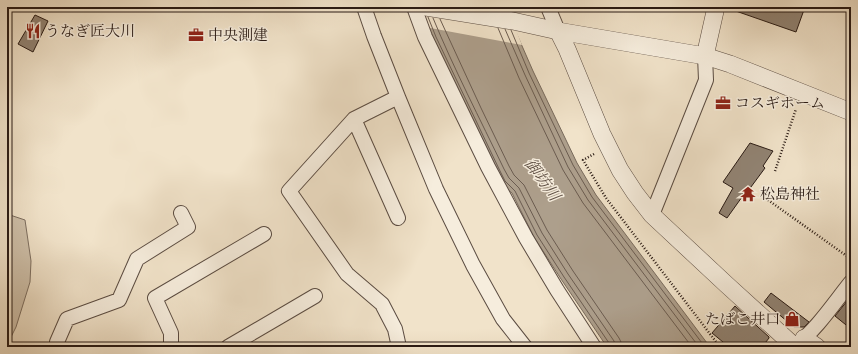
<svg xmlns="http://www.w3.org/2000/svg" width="858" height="354" font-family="Vollkorn,'Noto Serif JP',serif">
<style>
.green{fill:#cfc1ab;stroke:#7c6e60}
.water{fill:#ad9f8c;stroke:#786a5c}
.pier{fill:#f1e3ca}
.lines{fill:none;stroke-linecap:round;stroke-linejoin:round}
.shore{stroke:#6b5c50;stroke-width:1}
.building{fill:#918373;stroke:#291a14}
.minor-casing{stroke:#5b4c42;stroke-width:16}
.tertiary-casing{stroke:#5b4c42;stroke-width:18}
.path{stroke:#291a14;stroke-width:2.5;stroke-dasharray:1 2;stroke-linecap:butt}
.minor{stroke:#f6eddd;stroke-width:14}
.tertiary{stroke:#f6eddd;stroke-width:17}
.labels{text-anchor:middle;stroke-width:3;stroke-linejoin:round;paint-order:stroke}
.poi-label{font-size:15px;fill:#291a14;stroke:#f6eddd;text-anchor:start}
.water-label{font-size:16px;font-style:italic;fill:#5e4f44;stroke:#f6eddd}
</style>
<rect width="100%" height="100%" fill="#f1e3ca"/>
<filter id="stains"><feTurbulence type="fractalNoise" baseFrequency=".005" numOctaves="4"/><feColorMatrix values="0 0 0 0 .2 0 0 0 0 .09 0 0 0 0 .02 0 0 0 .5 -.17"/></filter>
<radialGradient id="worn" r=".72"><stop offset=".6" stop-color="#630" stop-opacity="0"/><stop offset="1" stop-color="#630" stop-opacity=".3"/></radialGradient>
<path class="green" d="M 7,214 L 25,220 L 31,261 L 30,282 L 16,327 L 7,345 Z"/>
<path class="water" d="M 419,7 L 505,7 L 533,71 L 577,163 L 596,195 L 710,347 L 607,347 L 561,279 L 534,237 L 512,193 L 508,190 L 467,115 Z"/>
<path class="pier" d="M 417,7 L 507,7 L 522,45 L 425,27 Z"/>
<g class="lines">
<path class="shore" d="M 428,17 L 436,37 L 500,171 L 505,181 L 515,191 L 537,235 L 564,277 L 609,343 L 610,347
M 433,18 C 454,69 480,119 504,169 L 509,178 L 519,188 L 542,233 L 568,274 L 614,341 L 615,347
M 440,19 L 481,108 L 509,166 L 514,175 L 524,185 L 547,230 L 573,271 L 619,338 L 621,342 L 621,347
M 498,28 L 519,78 L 563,170 L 583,203 L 692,347
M 505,29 L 525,75 L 568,167 L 588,200 L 699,347
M 511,30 L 529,73 L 573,165 L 592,197 L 705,347"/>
</g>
<path class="building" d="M 730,7 L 805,7 L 796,32 L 730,9 Z
M 35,15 L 48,21 L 33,52 L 18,44 Z
M 750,143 L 773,151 L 763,166 L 765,168 L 748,191 L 747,190 L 727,218 L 719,213 L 733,188 L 723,182 Z
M 771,293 L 809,322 L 804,327 L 794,327 L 764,302 Z
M 851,296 L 851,329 L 835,316 Z
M 735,306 L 769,337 L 769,338 L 762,347 L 729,347 L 712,333 Z"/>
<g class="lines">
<g class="minor-casing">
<path id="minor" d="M 364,7 L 374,36 L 398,97 L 436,189 L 473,265 L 503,319 L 525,347
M 414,7 L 425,37 L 488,167 L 526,238 L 557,290 L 594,347
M 548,7 L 558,31
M 398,97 L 354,119 L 289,191 L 347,274 L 382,304 L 395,329 L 399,347
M 354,119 L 398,218
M 652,215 L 706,80 L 705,56
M 796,345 C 817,329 834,303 851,282
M 59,347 L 57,342 L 67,319 L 119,300 L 137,259 L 188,227 L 181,213
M 171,347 L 171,333 L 155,298 L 264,234
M 228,347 L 315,296"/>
</g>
<g class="tertiary-casing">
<path id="tertiary" d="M 426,7 L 513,21 L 558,31 L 705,56 L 730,64 L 851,112
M 558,31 L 567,49 L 602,134 L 620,170 L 635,193 L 652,215 L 727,285 L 794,346
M 705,56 L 716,7
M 804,338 L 817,347"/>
</g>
<path class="path" d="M 594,154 L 583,160 L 606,198 L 720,347
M 775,171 L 796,109
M 768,200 L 851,259"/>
<use href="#minor" class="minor"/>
<use href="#tertiary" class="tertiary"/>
</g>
<defs>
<g id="restaurant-bare" transform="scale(1.2)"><path d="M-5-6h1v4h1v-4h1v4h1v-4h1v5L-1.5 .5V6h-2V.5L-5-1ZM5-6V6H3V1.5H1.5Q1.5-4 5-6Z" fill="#8f2418" stroke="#f6eddd" stroke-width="2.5" paint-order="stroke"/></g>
<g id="office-bare" transform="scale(1.2)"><path d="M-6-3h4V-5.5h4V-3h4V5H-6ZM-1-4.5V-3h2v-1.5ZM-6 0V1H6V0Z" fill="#8f2418" stroke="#f6eddd" stroke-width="2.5" paint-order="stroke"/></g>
<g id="temple-bare" transform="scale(1.2)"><path d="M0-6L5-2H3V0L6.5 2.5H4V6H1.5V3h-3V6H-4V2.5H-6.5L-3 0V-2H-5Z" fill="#8f2418" stroke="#f6eddd" stroke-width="2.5" paint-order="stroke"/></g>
<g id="shop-bare" transform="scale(1.2)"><path d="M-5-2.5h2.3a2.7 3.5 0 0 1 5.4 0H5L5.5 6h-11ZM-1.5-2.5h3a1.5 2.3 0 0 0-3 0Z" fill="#8f2418" stroke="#f6eddd" stroke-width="2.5" paint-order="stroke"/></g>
</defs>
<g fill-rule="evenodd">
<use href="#restaurant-bare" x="33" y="31"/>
<use href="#office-bare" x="196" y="35"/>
<use href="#office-bare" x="723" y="103"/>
<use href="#temple-bare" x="748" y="194"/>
<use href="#shop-bare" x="792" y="319"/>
</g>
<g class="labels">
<g class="poi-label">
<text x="45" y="36">うなぎ匠大川</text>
<text x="208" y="40">中央測建</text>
<text x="735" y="108">コスギホーム</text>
<text x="760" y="199">松島神社</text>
<text x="780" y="324" text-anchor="end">たばこ井口</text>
</g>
<g class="water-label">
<text transform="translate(543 179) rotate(54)" y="6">御坊川</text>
</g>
</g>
<rect width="858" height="354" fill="none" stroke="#f1e3ca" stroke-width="24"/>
<rect x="8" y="8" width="842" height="338" fill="none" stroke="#291a14" stroke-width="2"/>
<rect x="12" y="12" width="834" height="330" fill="none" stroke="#291a14"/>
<rect width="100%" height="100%" filter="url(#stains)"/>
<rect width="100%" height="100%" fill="url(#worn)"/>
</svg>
